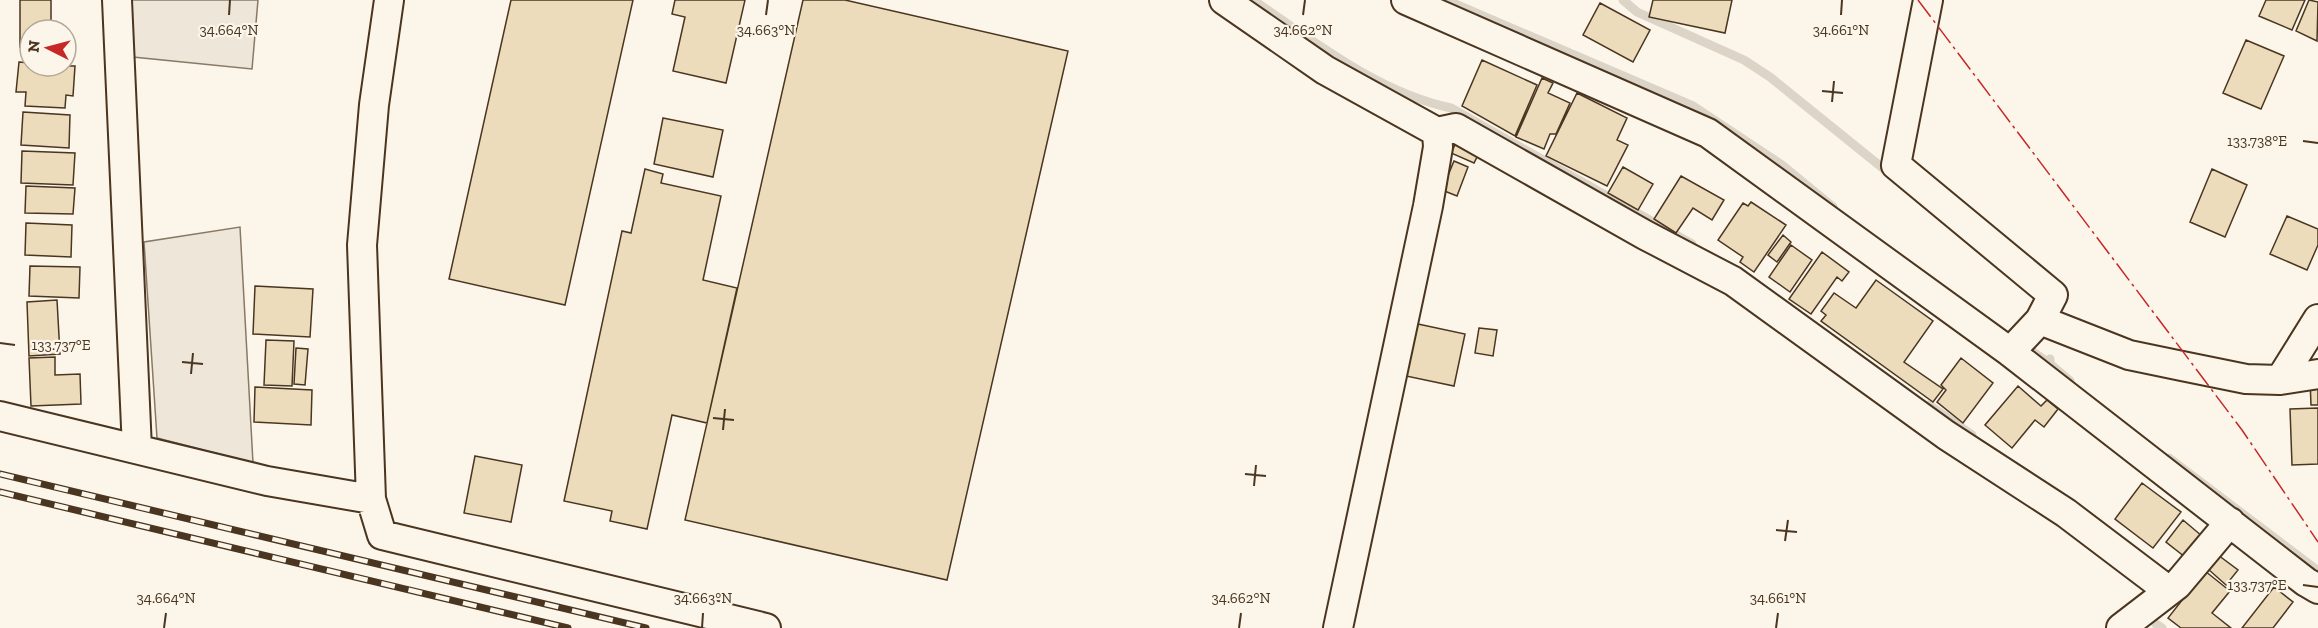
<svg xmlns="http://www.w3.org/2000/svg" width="2318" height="628" font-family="'Zilla Slab',serif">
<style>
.green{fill:#ede6d9;stroke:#887966;stroke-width:1.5}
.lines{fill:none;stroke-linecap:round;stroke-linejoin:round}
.stream{stroke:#dcd4c6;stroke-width:9}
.building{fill:#ecdcbc;stroke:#4a3520;stroke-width:1.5}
.street-casing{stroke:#4a3520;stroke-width:32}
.street{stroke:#fbf6e9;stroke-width:28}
.rail-casing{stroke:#4a3520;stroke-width:7}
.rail{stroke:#fbf6e9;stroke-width:4.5;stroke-dasharray:14;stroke-linecap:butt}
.power{stroke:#c62828;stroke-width:1.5;stroke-dasharray:21 4.5 3 4.5;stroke-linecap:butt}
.ticks{fill:none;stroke:#4a3520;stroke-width:2}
.ticks-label{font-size:15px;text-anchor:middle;fill:#4a3520;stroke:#fbf6e9;stroke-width:4.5;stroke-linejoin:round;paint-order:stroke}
</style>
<rect width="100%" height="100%" fill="#fbf6e9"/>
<path class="green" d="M 131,0 L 258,0 L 252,69 L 133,57 Z
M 240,227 L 253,463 L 157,438 L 144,242 Z"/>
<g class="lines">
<path class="stream" d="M 1253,0 C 1315,42 1377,92 1451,108 L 1692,244
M 1446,0 L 1693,106 L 1782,165 L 1833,207
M 1623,0 L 1637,12 L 1744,60 L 1770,77 L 1890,174
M 2026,347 L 2050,364
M 2050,359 L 2050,364 L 2070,381
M 1929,405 L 1972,435
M 2169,458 L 2318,571
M 2156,624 L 2162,628"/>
</g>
<path class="building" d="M 20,0 L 51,0 L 51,30 L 30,30 L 30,47 L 20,47 Z
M 511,0 L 633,0 L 565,305 L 449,279 Z
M 675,0 L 745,0 L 726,83 L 673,71 L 685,17 L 672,14 Z
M 803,0 L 845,0 L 1068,51 L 947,580 L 685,520 Z
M 1653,0 L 1732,0 L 1725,33 L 1649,17 Z
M 2266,0 L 2305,0 L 2292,30 L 2259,16 Z
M 2309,0 L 2318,2 L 2317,41 L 2296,31 Z
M 1600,3 L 1650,30 L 1633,62 L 1583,35 Z
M 2246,40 L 2284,56 L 2261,109 L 2223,93 Z
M 1482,60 L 1537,85 L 1515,136 L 1462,106 Z
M 19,62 L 30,63 L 30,66 L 75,66 L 73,96 L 66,95 L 65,108 L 25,106 L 26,92 L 16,92 Z
M 1542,78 L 1553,83 L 1548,93 L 1570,103 L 1556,134 L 1550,134 L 1544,149 L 1516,137 Z
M 1577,93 L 1627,118 L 1617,140 L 1628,145 L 1607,186 L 1546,156 Z
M 23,112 L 70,115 L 69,148 L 21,145 Z
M 663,118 L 723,130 L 713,177 L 654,164 Z
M 1458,139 L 1481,149 L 1474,163 L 1451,153 Z
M 22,151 L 75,153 L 73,185 L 21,183 Z
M 1454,161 L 1468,167 L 1457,196 L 1442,190 Z
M 1623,167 L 1653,184 L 1638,210 L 1608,193 Z
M 645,169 L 663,174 L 661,183 L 721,196 L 703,280 L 737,288 L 707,423 L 672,415 L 647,529 L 610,521 L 612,511 L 564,501 L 622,231 L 631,233 Z
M 2212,169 L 2247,185 L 2225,237 L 2190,222 Z
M 1681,176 L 1724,200 L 1712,220 L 1693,208 L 1676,233 L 1654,219 Z
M 26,186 L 75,188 L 73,214 L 25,213 Z
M 1751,202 L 1786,225 L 1754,272 L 1740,262 L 1743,257 L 1718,240 L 1743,203 L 1748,206 Z
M 2287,216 L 2318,229 L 2318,245 L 2307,270 L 2270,254 Z
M 26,223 L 72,225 L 71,257 L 25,255 Z
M 1783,235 L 1791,242 L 1777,262 L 1768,255 Z
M 1791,245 L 1812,260 L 1790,292 L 1769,277 Z
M 1822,252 L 1849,272 L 1842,281 L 1837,277 L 1811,314 L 1789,299 Z
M 30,266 L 80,267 L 79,298 L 29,296 Z
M 1876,280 L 1933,321 L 1904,362 L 1943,389 L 1933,402 L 1821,321 L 1826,315 L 1821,311 L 1834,293 L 1856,308 Z
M 255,286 L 313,289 L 310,337 L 253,334 Z
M 57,300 L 60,354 L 29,356 L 27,302 Z
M 1418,324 L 1465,334 L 1454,386 L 1406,376 Z
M 1479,328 L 1497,330 L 1493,356 L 1475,353 Z
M 266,340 L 294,341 L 292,386 L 264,385 Z
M 296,348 L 308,349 L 305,385 L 294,384 Z
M 55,357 L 55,375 L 80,374 L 81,404 L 31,406 L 29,358 Z
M 1961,358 L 1993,383 L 1963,423 L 1937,402 L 1946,390 L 1941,385 Z
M 2310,379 L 2318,379 L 2318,405 L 2311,405 Z
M 2018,386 L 2041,406 L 2047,400 L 2058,409 L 2044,427 L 2035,420 L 2012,448 L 1985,425 Z
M 255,387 L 312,390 L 311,425 L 254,422 Z
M 2318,408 L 2318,464 L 2292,465 L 2290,409 Z
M 475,456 L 522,465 L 511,522 L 464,513 Z
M 2142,483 L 2181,512 L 2153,548 L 2115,519 Z
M 2183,520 L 2202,536 L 2185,557 L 2166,542 Z
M 2218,555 L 2238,570 L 2226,585 L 2208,569 Z
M 2205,571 L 2230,591 L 2212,613 L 2231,628 L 2181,628 L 2168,618 Z
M 2274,587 L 2293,602 L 2273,628 L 2242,628 Z"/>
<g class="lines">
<g class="street-casing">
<path id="street" d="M 117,0 L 137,449
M 1224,0 L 1325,70 L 1437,132 L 1438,147 L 1428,206 L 1338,628
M 1406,0 L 1708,133 L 2010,352 L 2306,582 L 2318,589
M 1928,0 L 1896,165 L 2053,295 L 2040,320
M 1437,132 L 1456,128 L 1645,235 L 1733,281 L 1946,435 L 2066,513 L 2169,591
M 2010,352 L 2040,320 L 2129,355 L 2182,366 L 2246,379 L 2280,380 L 2318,374
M 2280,380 L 2318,319
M 0,416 L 267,481 L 371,499 L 362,245 L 374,105 L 389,0
M 371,499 L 382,535 L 766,628
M 2121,628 L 2177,585 L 2230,522"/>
</g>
<use href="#street" class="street"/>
<g class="rail-casing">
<path id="rail" d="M 0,474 L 646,628
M 0,492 L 568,628"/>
</g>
<use href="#rail" class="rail"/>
<path class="power" d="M 1918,0 L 2242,430 L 2318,542"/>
</g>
<path class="ticks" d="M 229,15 L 230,0M 766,15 L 768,0M 1303,15 L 1305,0M 1841,15 L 1842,0M 1822,91 L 1843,93M 1832,102 L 1834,81M 2303,141 L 2318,143M 0,343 L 15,345M 182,362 L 203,364M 191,374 L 193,353M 713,418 L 734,420M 723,430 L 725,409M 1245,474 L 1266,476M 1254,486 L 1256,465M 1776,530 L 1797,532M 1785,541 L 1788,520M 2303,585 L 2318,587M 164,628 L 166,613M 702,628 L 703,613M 1239,628 L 1241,613M 1776,628 L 1778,613"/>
<g class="ticks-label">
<text x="229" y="35">34.664°N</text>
<text x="766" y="35">34.663°N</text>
<text x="1303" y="35">34.662°N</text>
<text x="1841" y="35">34.661°N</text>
<text x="2257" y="146">133.738°E</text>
<text x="61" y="350">133.737°E</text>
<text x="2257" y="590">133.737°E</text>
<text x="166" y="603">34.664°N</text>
<text x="703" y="603">34.663°N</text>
<text x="1241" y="603">34.662°N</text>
<text x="1778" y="603">34.661°N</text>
</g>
<g transform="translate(48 48) rotate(276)"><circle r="28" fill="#fbf6e9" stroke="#b4a999" stroke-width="1.5"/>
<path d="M0-4.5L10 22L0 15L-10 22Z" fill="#c62828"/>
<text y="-9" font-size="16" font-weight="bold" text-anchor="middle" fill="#4a3520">N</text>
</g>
</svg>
